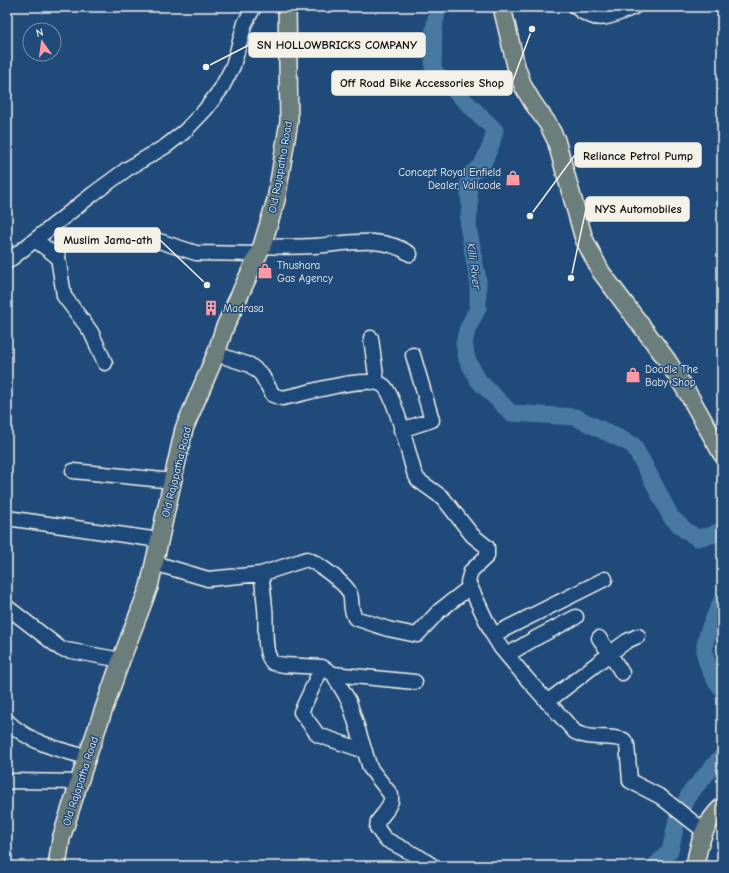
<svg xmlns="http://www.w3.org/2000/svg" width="729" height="873" font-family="'Comic Neue',sans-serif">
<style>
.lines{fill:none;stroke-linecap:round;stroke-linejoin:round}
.river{stroke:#4679a3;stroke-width:17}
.minor-casing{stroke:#f4f1e8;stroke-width:17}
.major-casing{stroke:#f4f1e8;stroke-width:20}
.minor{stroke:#1f4a7a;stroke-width:14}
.major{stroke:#6c7e7c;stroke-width:17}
.labels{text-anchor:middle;stroke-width:3;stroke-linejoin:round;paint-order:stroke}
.street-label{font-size:11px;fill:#f4f1e8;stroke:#1f4a7a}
.poi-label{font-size:11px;fill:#f4f1e8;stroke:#1f4a7a;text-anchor:start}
.water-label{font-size:12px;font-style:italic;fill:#dadfde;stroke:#1f4a7a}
.leader{fill:none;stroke:#f4f1e8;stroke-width:1.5}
.callout-dot{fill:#f4f1e8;stroke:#1f4a7a;stroke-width:1.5}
.callout{fill:#f4f1e8;stroke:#f4f1e8;stroke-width:1.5}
.callout-label{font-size:12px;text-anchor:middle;font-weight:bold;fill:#111}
</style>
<rect width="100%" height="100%" fill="#1f4a7a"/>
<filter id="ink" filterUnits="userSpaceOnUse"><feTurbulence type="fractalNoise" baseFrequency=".025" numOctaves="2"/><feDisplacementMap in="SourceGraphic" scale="8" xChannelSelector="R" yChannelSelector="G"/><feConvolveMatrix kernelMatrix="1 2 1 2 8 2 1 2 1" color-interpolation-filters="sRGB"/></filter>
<g filter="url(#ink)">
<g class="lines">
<path class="river" d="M 438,7 L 434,28 L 433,70 L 495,130 L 491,145 L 482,165 L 470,175 L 468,185 L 470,205 L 468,226 L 478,280 L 478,308 L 467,330 L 464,344 L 467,359 L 478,380 L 511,413 L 575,417 L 633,445 L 647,470 L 671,517 L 685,530 L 697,538 L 712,535 L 722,530
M 722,600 C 705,638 694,653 722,689
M 655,866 L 670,851 L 677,820 L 690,793 L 722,756"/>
<g class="minor-casing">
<path id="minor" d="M 576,7 C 598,26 611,16 634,7
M 35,240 L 58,257 L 64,296 L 91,332 L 105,363
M 156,240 L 196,253 L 258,254
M 262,246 C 279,247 297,247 314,246 C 346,244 382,234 410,254
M 7,262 L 93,194 L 127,169 L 166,146 L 184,132 L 205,110 L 221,89 L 233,66 L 245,23 L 254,7
M 371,338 L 377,383
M 216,354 L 250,365 L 261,374 L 273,395 L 282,398 C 302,395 369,373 384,386 C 395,396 409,455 414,472 L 418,480 L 443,498 L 472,535 L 487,547 L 487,556 L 471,571 L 468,582 L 493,635 L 501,648 L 527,679 L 575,732 C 592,741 608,734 624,740 L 627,745 L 630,781 L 661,797 L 704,831
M 401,430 L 432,420 L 413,355
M 73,471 L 173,481
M 7,518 L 159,540
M 154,563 L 208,579 L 261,574 L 307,559 C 317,563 346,583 350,594 C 353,603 349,607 355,618 L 388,629 L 417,635 L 439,611 L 470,587
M 261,574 C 263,586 264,597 265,608 C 267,623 262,653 273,663 L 284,665 L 322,667 L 333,674 L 349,701 L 370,768 L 391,795 L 391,801 L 386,811 L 378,821 L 377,828 L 385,839 L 421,858 L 433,866
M 7,607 L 61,649 L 121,660
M 493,635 L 605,579
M 599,638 L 610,654 L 622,673
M 507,655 L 534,639 L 576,617
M 322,667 L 301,712 L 318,735 L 365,751
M 333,674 L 415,682
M 547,702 L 616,649 L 627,641 L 638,636
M 7,721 C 28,742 59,750 87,757
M 7,782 L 15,781 L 79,782"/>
</g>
<g class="major-casing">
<path id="major" d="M 502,7 L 516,66 L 523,86 L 533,103 L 548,124 L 556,140 L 584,239 L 601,272 L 667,360 L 690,397 L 722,454
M 57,866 L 61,839 L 87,757 L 121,660 L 149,587 L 184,429 L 216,354 L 224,329 L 262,246 L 276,200 L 289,121 L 287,7
M 695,866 C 699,843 704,823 722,807"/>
</g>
<use href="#minor" class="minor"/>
<use href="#major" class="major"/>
</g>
</g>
<defs>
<g id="shop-bare" transform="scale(1.2)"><path d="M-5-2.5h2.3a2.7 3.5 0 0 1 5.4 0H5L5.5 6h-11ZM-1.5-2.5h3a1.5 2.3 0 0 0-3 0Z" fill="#ff9aa2" stroke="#1f4a7a" stroke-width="2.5" paint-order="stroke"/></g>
<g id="building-bare" transform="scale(1.2)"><path d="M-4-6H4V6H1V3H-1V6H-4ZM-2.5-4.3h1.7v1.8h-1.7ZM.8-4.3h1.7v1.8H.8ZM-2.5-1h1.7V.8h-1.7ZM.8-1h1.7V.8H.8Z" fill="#ff9aa2" stroke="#1f4a7a" stroke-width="2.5" paint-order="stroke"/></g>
</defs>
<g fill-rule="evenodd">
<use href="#shop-bare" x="513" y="178"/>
<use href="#shop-bare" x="265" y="271"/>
<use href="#building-bare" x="211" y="308"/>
<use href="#shop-bare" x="633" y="375"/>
</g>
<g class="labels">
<g class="street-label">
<text transform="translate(280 167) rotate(-80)" y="4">Old Rajapatha Road</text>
<text transform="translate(176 472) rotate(-76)" y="4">Old Rajapatha Road</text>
<text transform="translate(80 781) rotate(-72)" y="4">Old Rajapatha Road</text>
</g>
<g class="poi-label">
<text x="501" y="176" text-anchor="end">Concept Royal Enfield<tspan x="501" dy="13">Dealer, Valicode</tspan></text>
<text x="277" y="269">Thushara<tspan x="277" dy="13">Gas Agency</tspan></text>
<text x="223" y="312">Madrasa</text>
<text x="645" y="373">Doodle The<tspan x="645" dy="13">Baby Shop</tspan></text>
</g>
<g class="water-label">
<text transform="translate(474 266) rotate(82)" y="4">Killi River</text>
</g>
</g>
<path class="leader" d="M206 67L249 45M532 29L512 83M530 216L575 155M571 278L586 209M207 285L160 240"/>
<g class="callout-dot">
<circle cx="206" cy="67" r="4"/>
<circle cx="532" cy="29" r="4"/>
<circle cx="530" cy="216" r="4"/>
<circle cx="571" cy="278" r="4"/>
<circle cx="207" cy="285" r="4"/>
</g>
<g class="callout">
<rect x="249" y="33" width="176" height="24" rx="4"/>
<rect x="332" y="71" width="180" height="24" rx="4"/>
<rect x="575" y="143" width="126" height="24" rx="4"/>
<rect x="586" y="197" width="103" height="24" rx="4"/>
<rect x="55" y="228" width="105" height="24" rx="4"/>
</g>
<g class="callout-label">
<text x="337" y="49">SN HOLLOWBRICKS COMPANY</text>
<text x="422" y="87">Off Road Bike Accessories Shop</text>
<text x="638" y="160">Reliance Petrol Pump</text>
<text x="638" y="213">NYS Automobiles</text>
<text x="108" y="244">Muslim Jama-ath</text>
</g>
<rect width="729" height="873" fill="none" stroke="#1f4a7a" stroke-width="24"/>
<rect x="12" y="12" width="705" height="849" fill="none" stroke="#f4f1e8" stroke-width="1.5" filter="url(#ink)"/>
<g transform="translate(42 42) rotate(346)"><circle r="19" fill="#1f4a7a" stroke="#748da6"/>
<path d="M0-3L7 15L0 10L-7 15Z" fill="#ff9aa2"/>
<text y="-6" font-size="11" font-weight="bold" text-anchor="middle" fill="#f4f1e8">N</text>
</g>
</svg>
